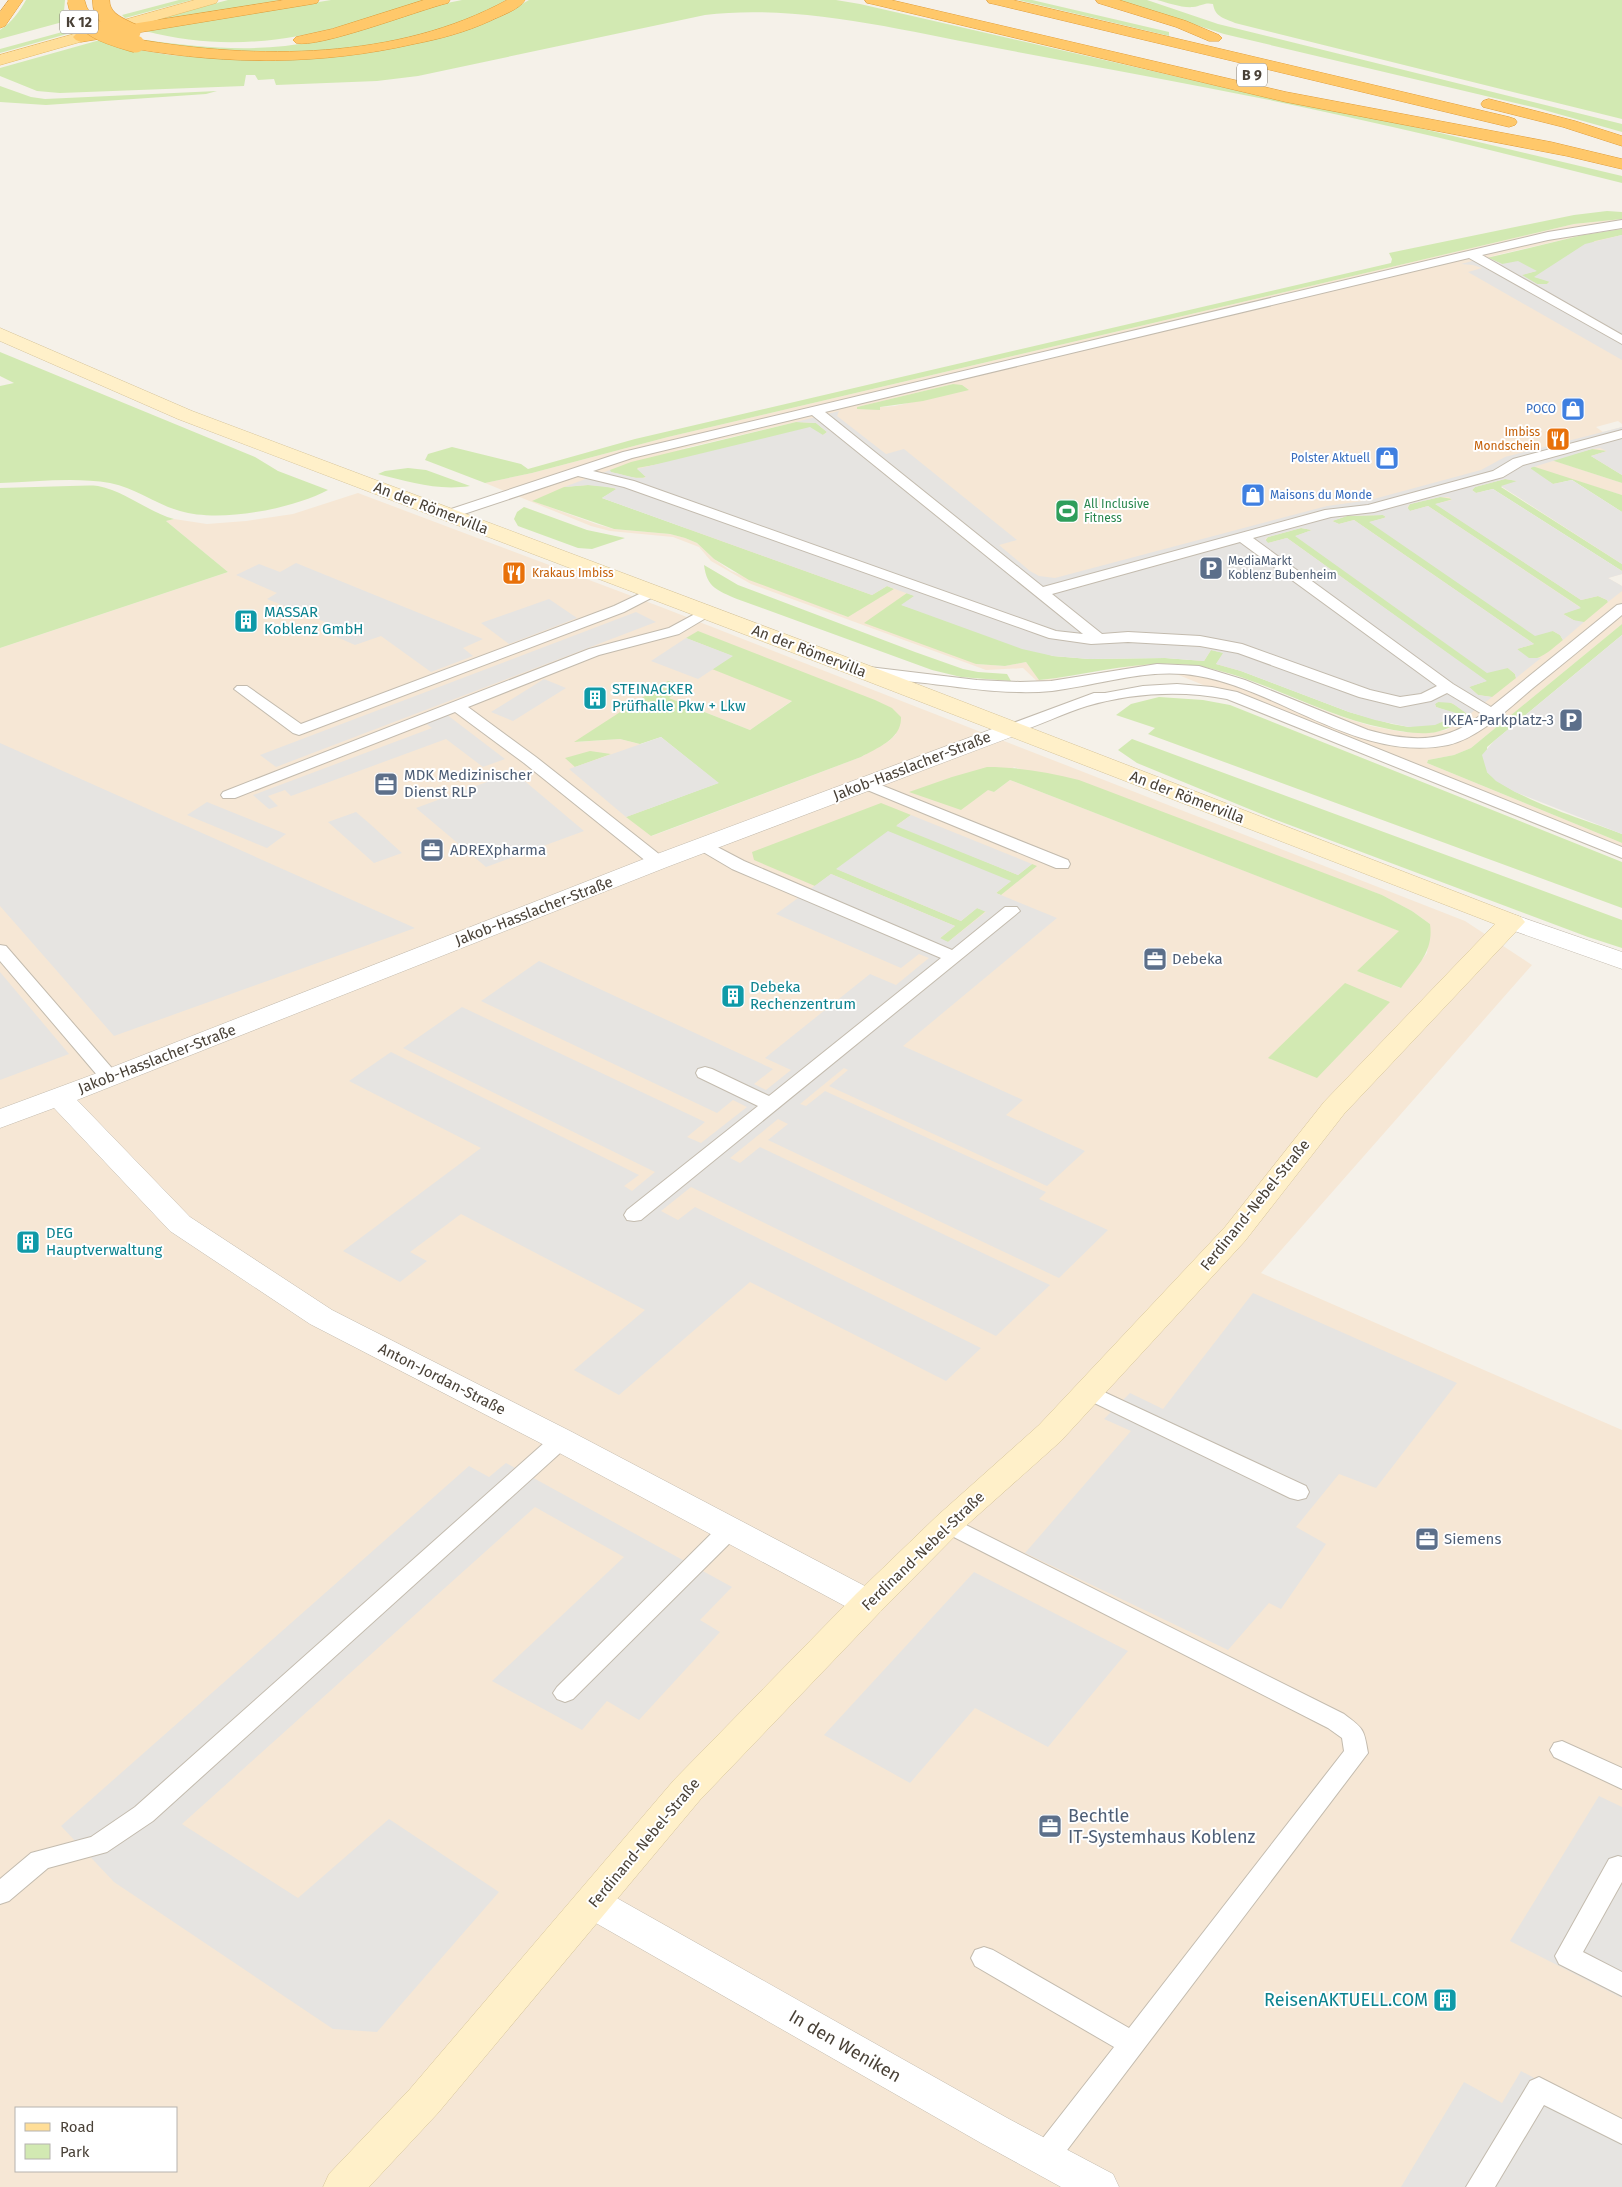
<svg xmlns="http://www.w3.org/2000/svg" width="1622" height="2187" font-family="'Fira Sans',sans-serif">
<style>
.commercial{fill:#f6e7d5;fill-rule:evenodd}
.green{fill:#d2e9b2}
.parking{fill:#e6e4e1}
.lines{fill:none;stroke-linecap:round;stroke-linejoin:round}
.lane-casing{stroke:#c3bbae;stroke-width:2}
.street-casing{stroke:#c3bbae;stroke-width:1}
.secondary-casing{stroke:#d5c399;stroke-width:1}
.primary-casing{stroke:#e5bb67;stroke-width:1}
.highway-casing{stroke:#df9c39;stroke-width:1}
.lane{fill:#fff;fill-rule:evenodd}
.street{fill:#fff;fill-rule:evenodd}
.secondary{fill:#fff0c9;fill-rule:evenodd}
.primary{fill:#ffde98;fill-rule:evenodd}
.highway{fill:#ffc86a;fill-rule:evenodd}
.highway-bridge-casing{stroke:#df9c39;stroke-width:18;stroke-linecap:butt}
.highway-bridge{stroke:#ffc86a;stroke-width:17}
.labels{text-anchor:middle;stroke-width:4;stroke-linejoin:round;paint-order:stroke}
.far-shop-label{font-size:12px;fill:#366cbe;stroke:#fff;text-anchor:end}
.far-food-label{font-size:12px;fill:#c56008;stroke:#fff;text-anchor:end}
.far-leisure-label{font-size:12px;fill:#27864d;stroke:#fff;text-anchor:start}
.far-service-label{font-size:12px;fill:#4e5e75;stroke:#fff;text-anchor:start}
.shield{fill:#fff;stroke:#807a73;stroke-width:1}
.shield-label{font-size:14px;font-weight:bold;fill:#494137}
.street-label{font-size:15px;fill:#494137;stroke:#fff}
.culture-label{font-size:15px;fill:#0d838f;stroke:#fff;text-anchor:start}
.service-label{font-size:15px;fill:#4e5e75;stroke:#fff;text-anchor:start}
.near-service-label{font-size:18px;fill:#4e5e75;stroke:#fff;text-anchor:start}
.near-culture-label{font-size:18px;fill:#0d838f;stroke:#fff;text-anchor:end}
.near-street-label{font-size:18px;fill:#494137;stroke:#fff}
</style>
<rect width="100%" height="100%" fill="#f5f1e9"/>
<path class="commercial" d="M 1622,219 L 1622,229 L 1583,235 L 1488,257 L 1622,235 L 1622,424 L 1618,421 L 1596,427 L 1603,432 L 1622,427 L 1622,475 L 1591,456 L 1552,460 L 1622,483 L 1622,495 L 1530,467 L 1622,512 L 1622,564 L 1501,486 L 1475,487 L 1622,571 L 1622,574 L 1608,578 L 1622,586 L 1622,624 L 1471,748 L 1454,755 L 1428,760 L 1427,763 L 1622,843 L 1622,855 L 1159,667 L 1039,683 L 1023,668 L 986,670 L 751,584 L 711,561 L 699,547 L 673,537 L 610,531 L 591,526 L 485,483 L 532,473 L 668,437 L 1574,224 ZM 953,384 L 968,389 L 895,406 L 857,409 L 858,407 ZM 796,422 L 810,427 L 672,451 ZM 616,490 L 848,617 L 731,571 L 714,559 L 697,543 L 685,538 L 670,534 L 614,529 L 596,524 L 533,501 ZM 914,597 L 1241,671 L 1457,724 L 1446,730 L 1429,733 L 1403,732 L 1371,726 L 1339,716 L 1226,673 L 1189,665 L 1144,664 L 1079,676 L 1040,680 L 1026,662 L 1005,666 L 976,664 Z
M 358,493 L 661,607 L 1465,921 L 1532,965 L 1261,1273 L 1622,1430 L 1622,2187 L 0,2187 L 0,648 L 228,572 L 166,521 L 174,519 L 207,524 L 246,521 L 293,514 ZM 713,669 L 896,734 L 889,741 L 861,757 L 652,836 L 640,744 L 620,739 L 576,742 L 669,698 L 750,730 L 793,700 ZM 1014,767 L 1382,895 L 1412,911 L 1430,924 L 1427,953 L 1400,988 L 1358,971 L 1400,931 L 1010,780 L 994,792 L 989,790 ZM 16,2108 L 176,2108 L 176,2171 L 16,2171 Z"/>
<path class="green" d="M 26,0 L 65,0 L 64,11 L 70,20 L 0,39 L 0,30 C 12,22 19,12 26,0 Z
M 179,0 L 192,0 L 125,18 L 122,15 Z
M 228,0 L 282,0 L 154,22 L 152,20 Z
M 331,0 L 428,0 C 331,32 248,58 145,31 Z
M 462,0 L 506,0 C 432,44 318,58 232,52 C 202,50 172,45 141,41 L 146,40 C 202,48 260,53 316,41 C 365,29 412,9 462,0 Z
M 529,0 L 836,0 L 860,4 L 1257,95 L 1415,127 L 1622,176 L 1622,183 C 1531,160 1440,137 1348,117 C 1233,91 1118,71 1002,49 C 909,32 799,3 705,15 L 418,76 L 377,81 L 276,85 L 274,79 L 258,80 L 255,75 L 246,75 L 244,86 L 60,93 L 37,91 L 0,76 L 0,68 L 100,40 L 127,48 L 170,55 L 239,60 L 342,56 L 374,52 L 456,34 L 497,18 Z
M 1018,0 L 1032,0 L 1169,32 L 1169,36 Z
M 1118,0 L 1147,0 L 1218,24 L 1622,124 L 1622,132 L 1537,108 L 1224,34 Z
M 1157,0 L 1622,0 L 1622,119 L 1235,23 C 1224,18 1215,17 1213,4 C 1205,2 1201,6 1193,7 C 1182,8 1168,3 1157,0 Z
M 77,28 L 81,30 L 0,53 L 0,49 Z
M 0,86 L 31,97 L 45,99 L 217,91 L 206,94 L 46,105 L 0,102 Z
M 1607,211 L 1622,212 L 1622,219 L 1574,224 L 668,437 L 532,473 L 485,483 L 425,460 L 428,454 L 452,447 L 521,464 L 528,469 L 635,439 L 1391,263 L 1392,259 L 1389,253 L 1574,215 Z
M 1622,229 L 1622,235 L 1595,241 L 1535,277 L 1550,281 L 1547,284 L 1537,284 L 1521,275 L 1536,271 L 1502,264 L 1487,258 L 1583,235 Z
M 0,352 L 255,457 L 278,471 L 328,490 C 292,509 220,523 180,511 C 155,504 136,488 110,483 C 74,477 36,482 0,483 L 0,386 L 14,383 L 0,376 Z
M 953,384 L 962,385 L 969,390 L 923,401 L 880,407 L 880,410 L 857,409 L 857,407 Z
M 796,422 L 816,423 L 827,432 L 823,435 L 637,468 L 646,477 C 635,480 622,474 610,472 L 610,470 L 631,462 Z
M 1592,449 L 1607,451 L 1591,456 L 1622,475 L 1622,483 L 1551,460 Z
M 1532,466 L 1622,495 L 1622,512 L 1572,480 L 1553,484 L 1530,470 Z
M 408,468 L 426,470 L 470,486 C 438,491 409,482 378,474 L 385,471 Z
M 1505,479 L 1518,481 L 1501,487 L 1622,564 L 1622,571 L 1493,489 L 1476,493 L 1472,490 L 1475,487 Z
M 588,485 L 604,486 L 617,489 L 602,498 L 872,595 L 887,586 L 894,589 L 848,617 L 749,580 L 714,559 L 697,543 L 685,538 L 670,534 L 614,529 L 532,501 L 564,487 Z
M 70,486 C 79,486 89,485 98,486 C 125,491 148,512 174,519 L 166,521 L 228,572 L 0,648 L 0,488 Z
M 1440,497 L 1453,499 L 1436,504 L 1581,600 L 1598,596 L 1607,600 L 1608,602 L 1584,622 L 1577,622 L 1563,614 L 1580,607 L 1428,506 L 1410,511 L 1407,509 L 1410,504 Z
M 524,507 L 587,530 L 625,538 L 592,549 L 578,548 L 518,526 L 514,519 L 517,512 Z
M 1383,515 L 1386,517 L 1384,518 L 1370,522 L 1553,631 L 1560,635 L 1563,640 C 1549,651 1531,671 1517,649 L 1534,644 L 1354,520 L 1339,524 L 1332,521 L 1347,516 Z
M 1301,528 L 1312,530 L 1296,536 L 1508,668 L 1515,674 L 1516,678 L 1492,697 L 1478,695 L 1469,687 L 1486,681 L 1287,538 L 1268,543 L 1265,541 L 1268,537 Z
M 704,565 L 738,585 L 915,652 L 963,669 L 978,672 L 1007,674 L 1011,681 L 961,677 L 932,670 L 737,599 C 717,590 707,588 704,565 Z
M 907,593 L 915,596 L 902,605 L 1053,656 L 1089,659 L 1165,658 L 1204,661 L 1211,650 L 1224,653 L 1216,664 L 1241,671 L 1349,712 L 1392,724 L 1409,727 L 1455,714 L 1436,707 L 1435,704 C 1445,696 1457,706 1466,713 L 1466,717 C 1455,726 1443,732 1429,733 C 1414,734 1398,731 1384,728 C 1318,715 1255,673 1190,665 C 1139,659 1089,675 1039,680 L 1026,662 L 1005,666 L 976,664 L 864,623 Z
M 1622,624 L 1622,635 L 1487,747 L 1487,772 C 1516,800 1583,819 1622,834 L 1622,843 L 1427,763 L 1428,760 L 1454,755 L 1471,748 Z
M 698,631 L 875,700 L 892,708 L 901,717 C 902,739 877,748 861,757 L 651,836 L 626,817 L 718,783 L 661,737 L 640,744 L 620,739 L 574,742 L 668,681 L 685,687 L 669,698 L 750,730 L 792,701 L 712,669 L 732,656 L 686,638 Z
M 1159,697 L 1203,700 L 1230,705 L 1622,862 L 1622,908 L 1148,734 L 1155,728 L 1116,715 L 1131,704 Z
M 1132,739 L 1622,920 L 1622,948 L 1588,937 L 1271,818 L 1137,763 L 1118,750 Z
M 590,751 L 611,754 L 575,767 L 565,758 Z
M 987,767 C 1019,767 1048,772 1079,780 L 1382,895 L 1412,911 L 1430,924 C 1434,952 1417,966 1401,988 L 1357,971 L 1399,931 L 1010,780 L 994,792 L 988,790 L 961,810 L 909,792 L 952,777 Z
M 881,803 L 911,815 L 897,825 L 1018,875 L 1032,864 L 1037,866 L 1001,895 L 996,893 L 1011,881 L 837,869 L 961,921 L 977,908 L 986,911 L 948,942 L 939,939 L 955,926 L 831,874 L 815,886 L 754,860 L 752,852 Z
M 1345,983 L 1390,1002 L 1317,1078 L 1268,1058 Z"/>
<path class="parking" d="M 1622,235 L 1622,360 L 1468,272 L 1482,268 L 1473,265 L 1461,264 L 1487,257 L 1502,264 L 1518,261 L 1537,271 L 1522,275 L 1537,284 L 1547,284 L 1550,282 L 1534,277 L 1585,244 Z
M 839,411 L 837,416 L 886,454 L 904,449 L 1017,540 L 999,545 L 1030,571 L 1039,576 L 1055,578 L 1327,506 L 1370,500 L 1481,470 L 1505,457 L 1622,427 L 1622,475 L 1591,456 L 1607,451 L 1600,448 L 1592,449 L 1530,468 L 1553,484 L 1572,480 L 1622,512 L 1622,564 L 1501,486 L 1517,481 L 1505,479 L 1475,487 L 1472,490 L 1476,493 L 1493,489 L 1622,571 L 1622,574 L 1608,578 L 1622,586 L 1622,591 L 1608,602 L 1607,600 L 1598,596 L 1581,600 L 1435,504 L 1452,500 L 1449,497 L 1440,497 L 1410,504 L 1407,507 L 1410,511 L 1428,506 L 1581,608 L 1563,614 L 1573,620 L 1584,622 L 1563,640 L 1560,635 L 1553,631 L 1535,636 L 1369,522 L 1384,518 L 1386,517 L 1383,515 L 1347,516 L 1332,521 L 1339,524 L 1354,520 L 1534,644 L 1517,649 L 1529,658 L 1541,658 L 1516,678 L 1515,674 L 1508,668 L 1487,673 L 1295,536 L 1312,530 L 1301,528 L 1268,537 L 1265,539 L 1268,543 L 1287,538 L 1487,681 L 1469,687 L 1478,695 L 1492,697 L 1466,717 L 1466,713 L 1452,703 L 1438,702 L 1435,704 L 1436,707 L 1456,713 L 1449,719 L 1435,725 L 1409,727 L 1375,720 L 1349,712 L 1241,671 L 1216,664 L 1223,653 L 1211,650 L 1204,661 L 1165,658 L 1089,659 L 1053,656 L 1022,649 L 901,605 L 914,596 L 887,586 L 872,595 L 602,498 L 616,489 L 615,488 L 588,485 L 564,487 L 610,470 L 611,472 L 636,478 L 644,478 L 646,477 L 637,469 L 810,427 L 823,435 L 827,432 L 816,423 L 796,422 Z
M 296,563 L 483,639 L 463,648 L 473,656 L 431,672 L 381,636 L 355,645 L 330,634 L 340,628 L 267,599 L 277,593 L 236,575 L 259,564 L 280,572 Z
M 549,599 L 577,618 L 509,644 L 481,623 Z
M 636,612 L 656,622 L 276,767 L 260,755 Z
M 1622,635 L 1622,834 L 1515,792 L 1496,781 L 1487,772 L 1482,755 L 1494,741 Z
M 686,638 L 733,656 L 698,679 L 651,661 Z
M 544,679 L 566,688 L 513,721 L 491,712 Z
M 446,714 L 505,759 L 483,767 L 446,739 L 291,796 L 285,790 L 268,796 L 278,806 L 269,809 L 253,795 L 432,728 L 424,722 Z
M 661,737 L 719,783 L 626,817 L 569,769 Z
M 0,743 L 415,928 L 114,1036 L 0,906 Z
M 514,772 L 584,831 L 486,867 L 416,808 Z
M 207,802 L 286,834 L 267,848 L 187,815 Z
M 356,812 L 370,824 L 402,853 L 374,863 L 328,822 Z
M 911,815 L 1032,864 L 1018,875 L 896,826 Z
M 888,831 L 1011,881 L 996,893 L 1057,918 L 903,1046 L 1023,1100 L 1006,1115 L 1085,1151 L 1047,1186 L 829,1086 L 848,1070 L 844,1068 L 800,1104 L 806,1106 L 825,1091 L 1046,1192 L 1039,1199 L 1108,1230 L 1059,1278 L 768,1140 L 788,1124 L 778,1119 L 730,1158 L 740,1163 L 760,1147 L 1050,1285 L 996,1336 L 691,1187 L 661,1211 L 678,1220 L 695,1207 L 981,1348 L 946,1381 L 750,1282 L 619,1395 L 574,1370 L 645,1310 L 461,1214 L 410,1252 L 427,1261 L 400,1282 L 343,1251 L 481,1148 L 349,1081 L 391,1052 L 639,1175 L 624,1186 L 632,1191 L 655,1172 L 403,1048 L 462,1007 L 705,1122 L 687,1137 L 701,1143 L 747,1107 L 733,1100 L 717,1113 L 481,1001 L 539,961 L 773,1069 L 754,1084 L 766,1090 L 791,1070 L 765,1058 L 870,974 L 896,985 L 929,958 L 919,954 L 901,968 L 776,914 L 831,874 L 955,926 L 940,938 L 948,942 L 986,912 L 977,908 L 961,921 L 836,869 Z
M 0,972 L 69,1054 L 0,1080 Z
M 1253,1293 L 1457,1383 L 1376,1488 L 1339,1474 L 1296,1527 L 1326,1544 L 1281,1609 L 1269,1603 L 1228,1650 L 1025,1553 L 1131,1431 L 1104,1419 L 1130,1393 L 1163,1409 Z
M 506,1463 L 732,1587 L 700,1620 L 720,1632 L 639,1720 L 607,1701 L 582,1730 L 492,1681 L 624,1557 L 535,1507 L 182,1824 L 298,1898 L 389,1819 L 499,1892 L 377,2032 L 333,2029 L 114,1882 L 61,1826 L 469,1466 L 489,1477 Z
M 974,1572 L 1128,1651 L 1048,1747 L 975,1708 L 910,1783 L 824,1735 Z
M 1599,1796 L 1622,1807 L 1622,1998 L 1510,1941 Z
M 1521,2071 L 1622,2125 L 1622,2187 L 1401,2187 L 1464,2082 L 1502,2103 Z"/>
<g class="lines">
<g class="lane-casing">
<path id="lane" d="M 1622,220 L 1622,228 L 1548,240 L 1482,255 L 1622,335 L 1622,344 L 1469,258 L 825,412 L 1043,587 L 1325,510 L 1368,505 L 1493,471 L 1513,459 L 1622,430 L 1622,438 L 1523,465 L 1503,477 L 1374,512 L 1331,517 L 1253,538 L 1453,684 L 1491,707 L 1617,605 L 1622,604 L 1622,615 C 1592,640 1563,664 1533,688 C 1509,708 1479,738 1448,745 C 1359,763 1281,690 1198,676 C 1149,667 1100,685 1052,691 C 1010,695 966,688 925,683 C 905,681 883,680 864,675 L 861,672 L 864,669 L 869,667 L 977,680 L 1020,682 L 1051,681 L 1157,664 L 1199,666 L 1245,680 L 1368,730 C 1410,742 1446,744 1482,714 L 1447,693 L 1431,701 L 1400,707 L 1359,697 L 1238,653 L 1200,646 L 1128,642 L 1091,644 L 1049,638 L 624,487 L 578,476 L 452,518 L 442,518 L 440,515 L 442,512 L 623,452 L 1548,232 ZM 812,415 L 1083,634 L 1056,631 L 634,481 L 593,471 L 632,458 ZM 1240,542 L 1437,686 L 1421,694 L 1400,697 L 1370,690 L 1242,644 L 1200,636 L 1128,632 L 1102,634 L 1052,594 Z
M 652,588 L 657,589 L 659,592 L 657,595 L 624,612 L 299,735 L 293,733 L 234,689 L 237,686 L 247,686 L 301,724 L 614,606 Z
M 706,608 L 711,609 L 713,612 L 711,615 L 679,634 L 599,655 L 468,707 L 536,757 L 664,858 L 666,862 L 664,866 L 652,866 L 524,763 L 455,712 L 235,798 L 223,798 L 221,795 L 223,792 L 589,649 L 669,628 Z
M 1177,684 L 1212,687 L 1237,692 L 1622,847 L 1622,858 L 1227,699 C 1180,690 1133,693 1087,706 C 1061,714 1037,727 1011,734 L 1005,732 L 1003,729 L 1005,726 L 1094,693 L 1105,693 L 1143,686 Z
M 866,779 L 1068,860 L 1070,864 L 1068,868 L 1056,868 L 860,787 L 858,784 L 860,781 Z
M 704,840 L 744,861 L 952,950 L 1005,907 L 1017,907 L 1020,911 L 641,1220 L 634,1221 L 627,1220 L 624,1215 L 627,1210 L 758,1106 L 698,1077 L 696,1073 L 698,1069 L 705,1067 L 712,1069 L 769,1096 L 941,958 L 732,869 L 698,849 L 696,845 L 698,841 Z
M 0,945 L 6,946 L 117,1074 L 119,1078 L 117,1082 L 110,1084 L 103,1082 L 0,961 Z
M 1089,1385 L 1306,1486 L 1309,1492 L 1306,1498 L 1298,1500 L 1290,1498 L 1082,1397 L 1078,1392 L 1082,1387 Z
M 561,1432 L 569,1435 L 572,1440 L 569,1445 L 153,1821 L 107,1852 L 48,1868 L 9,1901 L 0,1904 L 0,1879 L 31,1853 L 91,1837 L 135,1807 L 553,1435 Z
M 948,1516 L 1344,1714 C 1364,1729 1364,1729 1368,1753 L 1055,2166 L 1045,2169 L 1035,2166 L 1031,2157 L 1035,2148 L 1114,2047 L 975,1966 L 971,1958 L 975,1950 L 984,1947 L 993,1950 L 1129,2028 L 1344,1751 L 1342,1738 L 1328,1728 L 940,1530 L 937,1524 L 940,1518 Z
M 729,1522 L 737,1524 L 740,1530 L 737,1536 L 573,1699 L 565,1702 L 557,1699 L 553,1693 L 557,1687 L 721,1524 Z
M 1562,1741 L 1622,1768 L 1622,1789 L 1554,1757 L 1550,1750 L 1554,1743 Z
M 1618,1856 L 1622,1857 L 1622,1882 L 1583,1952 L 1622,1972 L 1622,1996 L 1559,1964 L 1555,1956 L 1609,1859 Z
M 1539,2077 L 1622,2119 L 1622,2144 L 1544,2105 L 1495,2187 L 1466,2187 L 1530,2081 Z"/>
</g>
<g class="street-casing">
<path id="street" d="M 1011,722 L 1019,724 L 1023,729 L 1019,734 L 667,867 L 77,1100 L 190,1217 L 332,1310 L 572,1432 L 880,1594 L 885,1603 L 880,1612 L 868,1615 L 856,1612 L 550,1448 L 310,1324 L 170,1231 L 54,1108 L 0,1128 L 0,1109 L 100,1072 L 649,857 Z
M 1512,914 L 1622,952 L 1622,969 L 1503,927 L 1499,922 L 1503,917 Z
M 593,1888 L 606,1892 L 1009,2119 L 1113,2174 L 1119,2187 L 1061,2187 L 981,2143 L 580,1914 L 575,1903 L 580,1892 Z"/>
</g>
<g class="secondary-casing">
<path id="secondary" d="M 0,328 L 192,411 L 870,666 L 1521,917 L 1525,922 L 1344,1114 L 1245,1241 L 1061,1441 L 959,1532 L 880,1612 L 700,1800 L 438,2113 L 369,2187 L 323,2187 L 329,2174 L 410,2089 L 674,1780 L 856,1594 L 937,1516 L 1039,1425 L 1225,1227 L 1324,1102 L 1495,924 L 854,676 L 178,419 L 0,341 Z"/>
</g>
<g class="primary-casing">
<path id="primary" d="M 195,0 L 218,0 L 216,3 L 0,65 L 0,55 Z"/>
</g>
<g class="highway-casing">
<path id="highway" d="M 9,0 L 23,0 L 5,26 L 0,28 L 0,12 Z
M 284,0 L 319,0 L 317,3 L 312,4 L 81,42 L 76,40 L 73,37 L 76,34 L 81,32 Z
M 424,0 L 450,0 L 448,3 C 419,10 318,49 296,43 L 293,40 L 296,37 L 332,29 Z
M 507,0 L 525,0 C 519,10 500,16 490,21 C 466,32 440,39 414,44 C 322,65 229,65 136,49 L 131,47 L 128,44 L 131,41 L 136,39 C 256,60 398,60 507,0 Z
M 865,0 L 891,0 L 1286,92 L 1551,142 L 1622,159 L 1622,169 L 1567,156 L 1286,102 L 872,4 L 867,3 Z
M 987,0 L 1013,0 L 1509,117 L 1515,119 L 1517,122 L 1515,125 L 1509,127 L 994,4 L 989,3 Z
M 1096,0 L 1119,0 L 1186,21 L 1219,35 L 1222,38 L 1219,41 L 1209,41 L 1176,27 L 1098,3 Z
M 1489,99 L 1575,121 L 1622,136 L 1622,146 L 1563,127 L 1483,107 L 1481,104 L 1483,101 Z"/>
</g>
<use href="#lane" class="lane"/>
<use href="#street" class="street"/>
<use href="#secondary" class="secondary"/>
<use href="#primary" class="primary"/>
<use href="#highway" class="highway"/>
<g class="highway-bridge-casing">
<path id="highway-bridge" d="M 101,0 C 101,19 117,25 132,32
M 76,1 C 81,30 111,37 136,44"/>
</g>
<use href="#highway-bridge" class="highway-bridge"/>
</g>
<defs>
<g id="shop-square" transform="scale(1.25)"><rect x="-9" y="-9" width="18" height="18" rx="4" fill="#3f7fe0" stroke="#fff"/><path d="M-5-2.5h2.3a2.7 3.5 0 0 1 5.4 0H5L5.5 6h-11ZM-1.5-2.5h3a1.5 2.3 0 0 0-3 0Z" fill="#fff"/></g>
<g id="restaurant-square" transform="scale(1.25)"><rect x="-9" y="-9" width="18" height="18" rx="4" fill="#e8710a" stroke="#fff"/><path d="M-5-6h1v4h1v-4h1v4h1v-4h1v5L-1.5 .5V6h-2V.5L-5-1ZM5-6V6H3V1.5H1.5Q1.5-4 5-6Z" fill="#fff"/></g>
<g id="stadium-square" transform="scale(1.25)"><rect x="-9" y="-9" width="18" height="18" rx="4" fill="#2e9e5b" stroke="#fff"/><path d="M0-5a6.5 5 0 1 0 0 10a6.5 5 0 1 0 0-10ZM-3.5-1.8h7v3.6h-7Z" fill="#fff"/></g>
<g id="parking-square" transform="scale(1.25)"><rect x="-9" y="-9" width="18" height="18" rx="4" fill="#5c6f8a" stroke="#fff"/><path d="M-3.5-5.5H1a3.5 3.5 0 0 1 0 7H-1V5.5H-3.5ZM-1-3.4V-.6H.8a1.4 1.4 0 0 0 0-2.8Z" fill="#fff"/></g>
<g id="building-square" transform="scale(1.25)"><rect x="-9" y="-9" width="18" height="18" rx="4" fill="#0f9aa8" stroke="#fff"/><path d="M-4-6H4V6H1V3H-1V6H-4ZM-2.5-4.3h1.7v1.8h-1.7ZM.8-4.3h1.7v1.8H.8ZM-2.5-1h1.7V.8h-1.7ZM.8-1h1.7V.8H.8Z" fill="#fff"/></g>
<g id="office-square" transform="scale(1.25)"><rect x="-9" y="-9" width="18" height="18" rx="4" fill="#5c6f8a" stroke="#fff"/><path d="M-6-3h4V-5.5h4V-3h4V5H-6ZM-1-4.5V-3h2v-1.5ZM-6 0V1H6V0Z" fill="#fff"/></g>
</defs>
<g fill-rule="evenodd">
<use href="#shop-square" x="1573" y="409"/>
<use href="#restaurant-square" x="1558" y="439"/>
<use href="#shop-square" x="1387" y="458"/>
<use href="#shop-square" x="1253" y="495"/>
<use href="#stadium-square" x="1067" y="511"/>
<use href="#parking-square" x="1211" y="568"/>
<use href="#restaurant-square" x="514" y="573"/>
<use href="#building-square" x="246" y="621"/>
<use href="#building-square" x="595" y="698"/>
<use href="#parking-square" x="1571" y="720"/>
<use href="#office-square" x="386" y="784"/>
<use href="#office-square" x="432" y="850"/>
<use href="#office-square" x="1155" y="959"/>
<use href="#building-square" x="733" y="996"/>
<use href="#building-square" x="28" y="1242"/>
<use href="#office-square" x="1427" y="1539"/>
<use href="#office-square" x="1050" y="1826"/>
<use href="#building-square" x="1445" y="2000"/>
</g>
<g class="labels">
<g class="far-shop-label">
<text x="1556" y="413">POCO</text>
<text x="1370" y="462">Polster Aktuell</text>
<text x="1270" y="499" text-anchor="start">Maisons du Monde</text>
</g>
<g class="far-food-label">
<text x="1540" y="436">Imbiss<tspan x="1540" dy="14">Mondschein</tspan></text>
<text x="532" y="577" text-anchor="start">Krakaus Imbiss</text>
</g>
<g class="far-leisure-label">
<text x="1084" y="508">All Inclusive<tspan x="1084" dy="14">Fitness</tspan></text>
</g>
<g class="far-service-label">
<text x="1228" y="565">MediaMarkt<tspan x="1228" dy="14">Koblenz Bubenheim</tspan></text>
</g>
<g class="shield">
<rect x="60" y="10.5" width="38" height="23" rx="4"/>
<rect x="1237" y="63.5" width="30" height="23" rx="4"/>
</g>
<g class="shield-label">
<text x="79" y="27">K 12</text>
<text x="1252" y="80">B 9</text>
</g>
<g class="street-label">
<text transform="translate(431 508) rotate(21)" y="5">An der Römervilla</text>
<text transform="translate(809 651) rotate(21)" y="5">An der Römervilla</text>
<text transform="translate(912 766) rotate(-21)" y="5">Jakob-Hasslacher-Straße</text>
<text transform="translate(1187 797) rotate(21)" y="5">An der Römervilla</text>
<text transform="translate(534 911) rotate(-21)" y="5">Jakob-Hasslacher-Straße</text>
<text transform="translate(157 1059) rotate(-21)" y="5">Jakob-Hasslacher-Straße</text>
<text transform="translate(1255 1205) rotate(-51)" y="5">Ferdinand-Nebel-Straße</text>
<text transform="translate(442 1379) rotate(27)" y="5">Anton-Jordan-Straße</text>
<text transform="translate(923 1551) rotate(-44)" y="5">Ferdinand-Nebel-Straße</text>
<text transform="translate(644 1843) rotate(-50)" y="5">Ferdinand-Nebel-Straße</text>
</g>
<g class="culture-label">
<text x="264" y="617">MASSAR<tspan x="264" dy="17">Koblenz GmbH</tspan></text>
<text x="612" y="694">STEINACKER<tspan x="612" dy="17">Prüfhalle Pkw + Lkw</tspan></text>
<text x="750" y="992">Debeka<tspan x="750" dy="17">Rechenzentrum</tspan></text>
<text x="46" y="1238">DEG<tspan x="46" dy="17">Hauptverwaltung</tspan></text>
</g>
<g class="service-label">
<text x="1554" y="725" text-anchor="end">IKEA-Parkplatz-3</text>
<text x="404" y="780">MDK Medizinischer<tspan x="404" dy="17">Dienst RLP</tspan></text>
<text x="450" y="855">ADREXpharma</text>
<text x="1172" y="964">Debeka</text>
<text x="1444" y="1544">Siemens</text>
</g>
<g class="near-service-label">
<text x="1068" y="1822">Bechtle<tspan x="1068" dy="21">IT-Systemhaus Koblenz</tspan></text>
</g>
<g class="near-culture-label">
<text x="1428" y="2006">ReisenAKTUELL.COM</text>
</g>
<g class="near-street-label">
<text transform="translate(845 2046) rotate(30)" y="6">In den Weniken</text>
</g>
</g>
<rect x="15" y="2107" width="162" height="65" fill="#ffffff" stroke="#b6b3af"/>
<rect x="25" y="2123" width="25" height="8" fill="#ffde98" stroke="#b6b3af"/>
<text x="60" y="2132" font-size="15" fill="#494137">Road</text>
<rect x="25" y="2144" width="25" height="15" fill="#d2e9b2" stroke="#b6b3af"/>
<text x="60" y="2157" font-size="15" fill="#494137">Park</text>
</svg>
